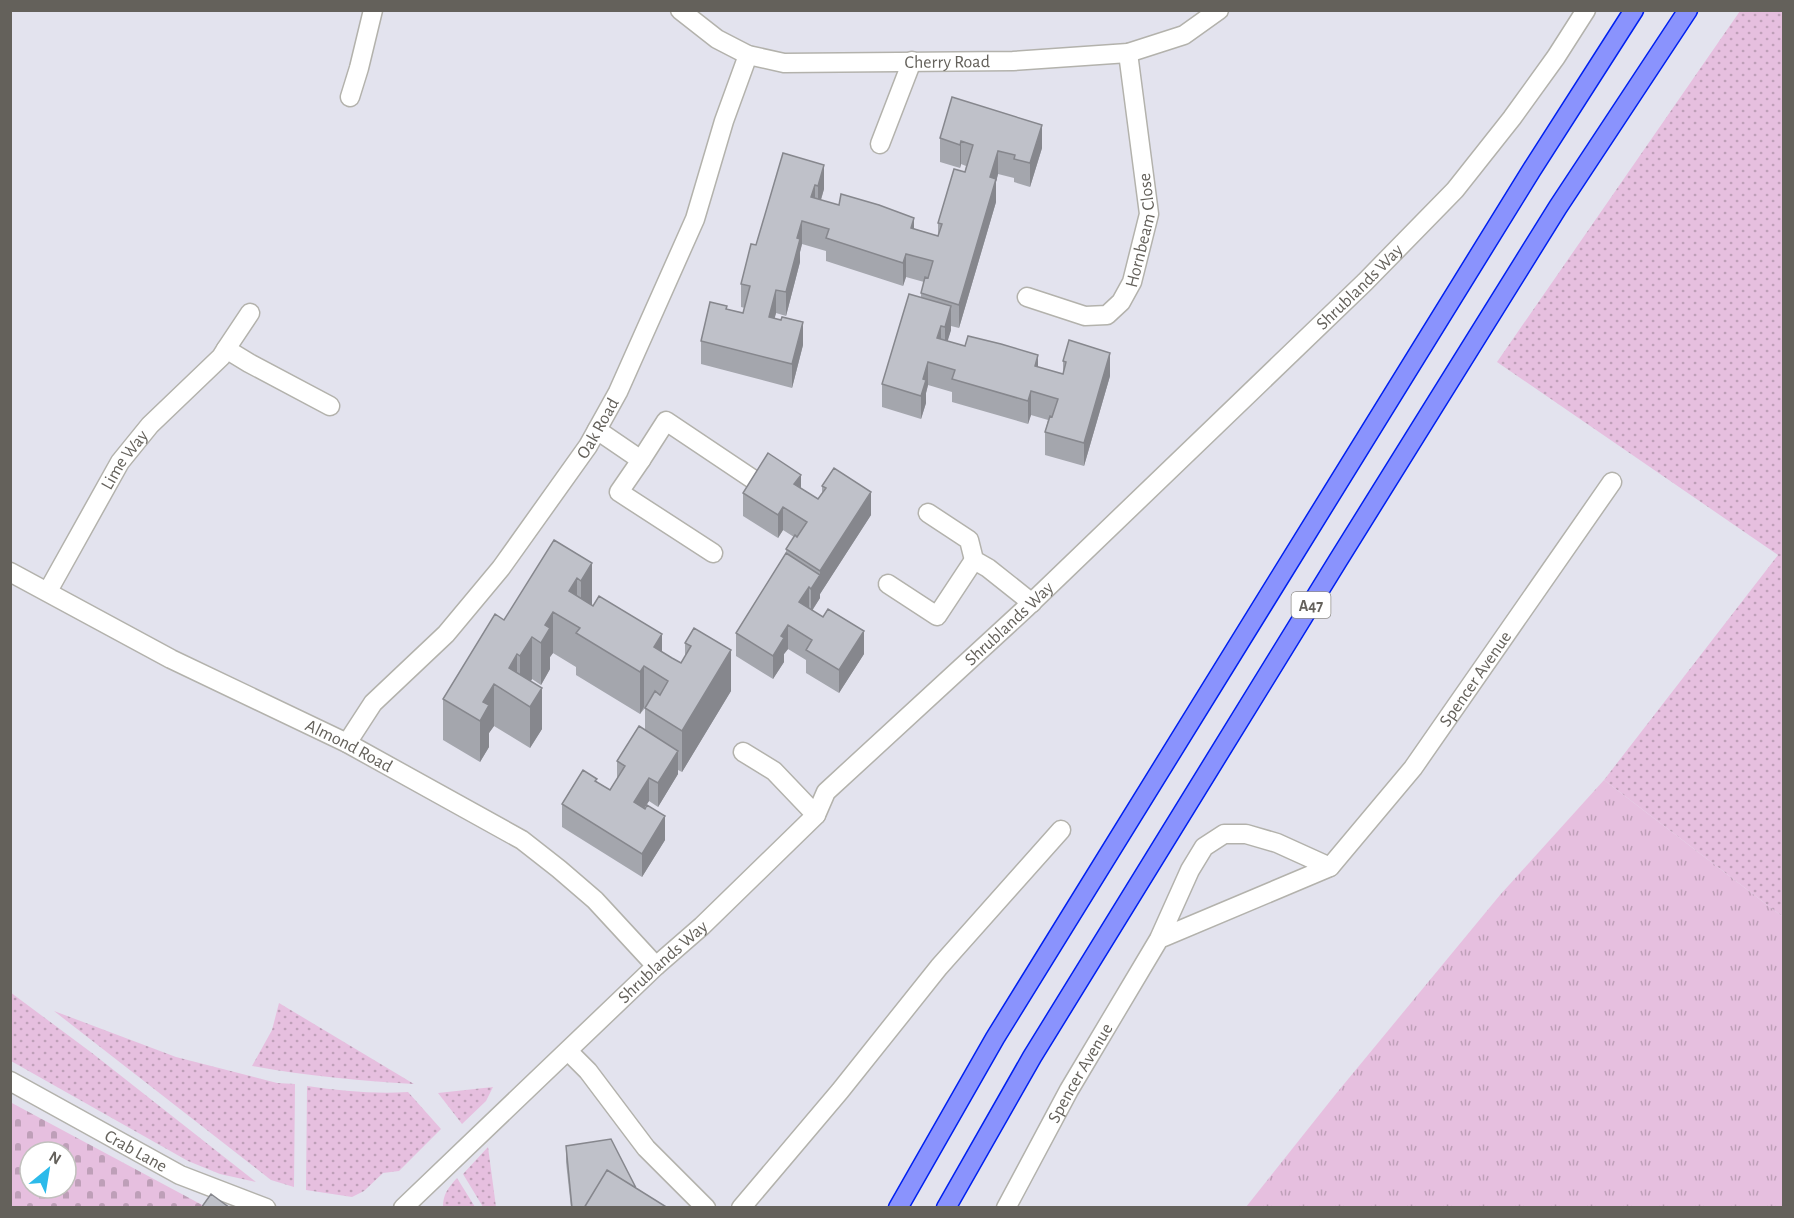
<svg xmlns="http://www.w3.org/2000/svg" width="1794" height="1218" font-family="'Alegreya Sans',sans-serif">
<style>
.grass{fill:url(#grass-dots)}
.cemetery{fill:url(#cemetery-stones);fill-rule:evenodd}
.park{fill:url(#park-tufts)}
.lines{fill:none;stroke-linecap:round;stroke-linejoin:round}
.minor-casing{stroke:#b3b2ac;stroke-width:21}
.highway-casing{stroke:#0021f0;stroke-width:21}
.minor{stroke:#fff;stroke-width:18}
.highway{stroke:#8a93fd;stroke-width:18}
.wall{fill:#a4a6ad}
.shaded-wall{fill:#86878d}
.building{fill:#bfc1c9;stroke:#86878d;stroke-width:1.5}
.labels{text-anchor:middle;stroke-width:6;stroke-linejoin:round;paint-order:stroke}
.shield{fill:#fff;stroke:#92908c;stroke-width:1.5}
.shield-label{font-size:16px;font-weight:bold;fill:#64615b}
.street-label{font-size:18px;fill:#64615b;stroke:#fff}
</style>
<defs>
<pattern id="grass-dots" width="8" height="8" patternUnits="userSpaceOnUse" patternTransform="scale(1.5)"><rect width="8" height="8" fill="#e6bfdf"/><path d="M2 2h.1M6 6h.1" fill="none" stroke="#be9fb8" stroke-width="1.8" stroke-linecap="round"/></pattern>
<pattern id="cemetery-stones" width="16" height="16" patternUnits="userSpaceOnUse" patternTransform="scale(1.5)"><rect width="16" height="16" fill="#e6bfdf"/><path d="M2 7V4a2 2 0 0 1 4 0v3zM10 15v-3a2 2 0 0 1 4 0v3z" fill="#be9fb8"/></pattern>
<pattern id="park-tufts" width="24" height="20" patternUnits="userSpaceOnUse" patternTransform="scale(1.5)"><rect width="24" height="20" fill="#e6bfdf"/><path d="M3 7l-1-3M5 7V3M7 7l1-3M15 17l-1-3M17 17v-4M19 17l1-3" fill="none" stroke="#be9fb8"/></pattern>
</defs>
<rect width="100%" height="100%" fill="#e3e3ee"/>
<path class="grass" d="M 1740,11 L 1783,11 L 1783,917 L 1604,780 L 1778,555 L 1497,362 Z
M 10,992 L 92,1053 L 256,1182 L 220,1174 L 188,1161 L 11,1061 Z
M 279,1003 L 414,1084 C 359,1081 306,1076 252,1066 L 272,1030 Z
M 54,1011 L 176,1057 L 277,1083 L 295,1084 L 294,1187 L 271,1180 Z
M 307,1086 C 341,1091 374,1094 408,1092 L 441,1129 L 399,1171 L 383,1173 L 364,1191 L 352,1197 L 306,1190 Z
M 493,1087 L 486,1101 L 462,1124 L 438,1093 Z
M 488,1147 L 496,1207 L 483,1207 L 463,1174 Z
M 457,1178 L 475,1207 L 443,1207 C 443,1194 448,1188 457,1178 Z"/>
<path class="cemetery" d="M 10,1102 L 206,1207 L 11,1207 ZM 30,1152 L 66,1152 L 66,1188 L 30,1188 Z"/>
<path class="park" d="M 1604,780 L 1783,917 L 1783,1207 L 1246,1207 L 1335,1095 L 1500,895 Z"/>
<g class="lines">
<g class="minor-casing">
<g id="minor">
<path id="s1" d="M 680,10 L 717,39 L 748,55 L 784,63 L 1013,61 L 1128,53 L 1184,35 L 1219,10"/>
<path d="M 350,97 L 359,68 L 373,10"/>
<path d="M 880,144 L 912,61"/>
<path id="s2" d="M 1027,297 L 1085,316 L 1107,315 L 1121,302 L 1132,282 L 1149,214 L 1128,53"/>
<path d="M 226,349 L 250,313"/>
<path d="M 597,430 L 641,460 L 619,492 L 713,553"/>
<path d="M 641,460 L 666,421 L 757,482"/>
<path d="M 928,513 L 969,540 L 974,560 L 988,568 L 1032,603"/>
<path id="s3" d="M 10,572 L 171,659 L 347,743 L 522,840 L 559,869 L 595,900 L 656,966"/>
<path d="M 888,584 L 937,616 L 974,560"/>
<path id="s4" d="M 48,591 L 120,462 L 150,425 L 221,357 L 226,349 L 249,363 L 330,406"/>
<path id="s5" d="M 347,743 L 373,703 L 446,634 L 501,568 L 588,446 L 618,392 L 695,219 L 724,121 L 748,55"/>
<path d="M 743,752 L 774,771 L 816,815"/>
<path id="s6" d="M 1330,867 L 1413,768 L 1612,482"/>
<path d="M 568,1051 L 588,1071 L 646,1148 L 706,1208"/>
<path id="s7" d="M 10,1081 L 180,1175 L 266,1208"/>
<path id="s8" d="M 403,1208 L 656,966 L 702,926 L 816,815 L 826,792 L 1026,608 L 1365,282 L 1455,190 L 1512,118 L 1556,57 L 1586,10"/>
<path d="M 741,1208 L 840,1091 L 939,967 L 1061,830"/>
<path id="s9" d="M 1006,1208 L 1069,1090 L 1159,939 L 1190,870 L 1204,847 L 1224,834 L 1246,834 L 1277,843 L 1330,867 L 1159,939"/>
</g>
</g>
<g class="highway-casing">
<path id="highway" d="M 898,1208 L 995,1038 L 1531,171 L 1634,10
M 946,1208 L 1032,1057 L 1337,562 L 1558,207 L 1688,10"/>
</g>
<use href="#minor" class="minor"/>
<use href="#highway" class="highway"/>
</g>
<path class="wall" d="M 940,138 L 1042,148 L 1030,187 L 1014,182 L 1014,178 L 998,174 L 996,182 L 996,202 L 959,328 L 951,326 L 951,330 L 947,341 L 1063,374 L 1063,361 L 1110,376 L 1084,466 L 1045,455 L 1045,432 L 1048,420 L 1031,415 L 1028,424 L 952,402 L 952,392 L 928,385 L 926,393 L 926,403 L 921,419 L 882,407 L 882,384 L 921,297 L 921,293 L 924,282 L 906,277 L 903,286 L 826,261 L 826,251 L 802,244 L 800,252 L 800,262 L 786,316 L 776,313 L 774,319 L 803,345 L 792,388 L 701,364 L 701,341 L 727,309 L 743,313 L 745,308 L 741,307 L 741,284 L 756,245 L 783,153 L 824,189 L 821,200 L 938,236 L 938,223 L 965,172 L 966,166 L 961,164 L 960,168 L 940,162 Z
M 822,486 L 871,515 L 820,594 L 820,598 L 812,611 L 864,654 L 839,693 L 806,673 L 806,660 L 788,649 L 784,654 L 784,662 L 773,679 L 736,656 L 736,633 L 786,553 L 786,549 L 794,537 L 783,530 L 778,538 L 743,516 L 743,493 L 801,488 L 818,499 L 822,493 Z
M 592,563 L 592,605 L 662,652 L 681,663 L 685,656 L 685,643 L 694,628 L 731,691 L 682,772 L 678,770 L 678,774 L 658,807 L 649,801 L 644,808 L 665,840 L 642,877 L 562,827 L 562,804 L 597,782 L 610,790 L 617,779 L 617,761 L 645,730 L 645,708 L 640,714 L 576,675 L 576,667 L 553,653 L 550,657 L 550,669 L 541,685 L 532,679 L 531,681 L 542,729 L 530,748 L 494,726 L 489,733 L 489,747 L 480,762 L 443,740 L 443,699 L 504,620 Z
M 566,1146 L 636,1188 L 668,1208 L 571,1208 L 566,1162 Z"/>
<path class="shaded-wall" d="M 1042,125 L 1042,148 L 1030,187 L 1030,163 Z
M 961,141 L 961,164 L 960,168 L 960,145 Z
M 998,151 L 998,174 L 996,182 L 996,202 L 959,328 L 959,305 L 990,177 Z
M 824,165 L 824,189 L 818,209 L 818,186 Z
M 815,185 L 815,208 L 811,197 Z
M 914,218 L 914,241 L 911,228 Z
M 802,221 L 802,244 L 800,252 L 800,262 L 786,316 L 786,292 L 797,238 Z
M 906,254 L 906,277 L 903,286 L 903,263 Z
M 776,290 L 776,313 L 769,341 L 769,317 Z
M 951,306 L 951,330 L 945,350 L 945,327 Z
M 803,322 L 803,345 L 792,388 L 792,364 Z
M 941,326 L 941,349 L 937,338 Z
M 1110,353 L 1110,376 L 1084,466 L 1084,443 Z
M 1038,355 L 1038,379 L 1035,366 Z
M 928,362 L 928,385 L 926,393 L 926,403 L 921,419 L 921,396 L 923,379 Z
M 1031,391 L 1031,415 L 1028,424 L 1028,401 Z
M 801,475 L 801,498 L 794,484 Z
M 871,492 L 871,515 L 820,594 L 820,598 L 811,612 L 811,589 L 820,575 L 820,571 Z
M 783,507 L 783,530 L 778,538 L 778,515 Z
M 592,563 L 592,605 L 581,622 L 581,581 Z
M 577,578 L 577,620 L 569,591 Z
M 809,587 L 809,611 L 799,602 Z
M 553,612 L 553,653 L 550,657 L 550,669 L 541,685 L 541,643 L 545,625 Z
M 788,625 L 788,649 L 784,654 L 784,662 L 773,679 L 773,656 L 781,636 Z
M 864,631 L 864,654 L 839,693 L 839,670 Z
M 662,634 L 662,675 L 654,647 Z
M 532,637 L 532,679 L 520,698 L 520,656 Z
M 731,650 L 731,691 L 682,772 L 682,731 Z
M 517,654 L 517,695 L 509,668 Z
M 644,666 L 644,707 L 640,714 L 640,672 Z
M 494,684 L 494,726 L 489,733 L 489,747 L 480,762 L 480,721 L 483,702 Z
M 542,688 L 542,729 L 530,748 L 530,707 Z
M 678,751 L 678,774 L 658,807 L 658,783 Z
M 649,778 L 649,801 L 634,825 L 634,802 Z
M 665,816 L 665,840 L 642,877 L 642,854 Z"/>
<path class="building" d="M 952,97 L 1042,125 L 1030,163 L 1014,159 L 1015,155 L 998,151 L 990,177 L 996,179 L 959,305 L 921,293 L 925,277 L 928,278 L 933,261 L 906,254 L 903,263 L 826,238 L 829,229 L 802,221 L 797,238 L 800,239 L 786,292 L 776,290 L 769,317 L 781,320 L 782,317 L 803,322 L 792,364 L 701,341 L 710,302 L 727,306 L 726,309 L 743,313 L 750,286 L 741,284 L 751,244 L 756,245 L 783,153 L 824,165 L 818,186 L 815,185 L 811,197 L 839,205 L 841,194 L 879,205 L 914,218 L 911,228 L 938,236 L 942,224 L 938,223 L 954,169 L 965,172 L 973,145 L 961,141 L 960,145 L 940,138 Z
M 909,294 L 951,306 L 945,327 L 941,326 L 937,338 L 965,346 L 968,336 L 1001,344 L 1038,355 L 1035,366 L 1063,374 L 1066,362 L 1063,361 L 1069,340 L 1110,353 L 1084,443 L 1045,432 L 1050,416 L 1052,417 L 1058,399 L 1031,391 L 1028,401 L 952,379 L 955,370 L 928,362 L 923,379 L 926,380 L 921,396 L 882,384 Z
M 768,453 L 801,475 L 794,484 L 818,499 L 826,488 L 822,486 L 834,468 L 871,492 L 820,571 L 786,549 L 795,535 L 797,537 L 807,522 L 783,507 L 778,515 L 743,493 Z
M 554,540 L 592,563 L 581,581 L 577,578 L 569,591 L 593,606 L 599,596 L 662,634 L 654,647 L 672,658 L 681,663 L 691,646 L 685,643 L 694,628 L 731,650 L 682,731 L 645,708 L 655,691 L 660,695 L 668,681 L 644,666 L 640,672 L 576,633 L 580,628 L 553,612 L 545,625 L 550,628 L 541,643 L 532,637 L 520,656 L 517,654 L 509,668 L 542,688 L 530,707 L 494,684 L 483,702 L 489,705 L 480,721 L 443,699 L 495,614 L 504,620 Z
M 786,553 L 820,575 L 811,589 L 809,587 L 799,602 L 823,617 L 828,609 L 864,631 L 839,670 L 806,650 L 812,640 L 788,625 L 781,636 L 784,638 L 773,656 L 736,633 Z
M 639,726 L 678,751 L 658,783 L 649,778 L 634,802 L 645,809 L 647,805 L 665,816 L 642,854 L 562,804 L 583,770 L 597,779 L 595,781 L 610,790 L 625,766 L 617,761 Z
M 611,1139 L 636,1188 L 607,1170 L 584,1208 L 572,1208 L 566,1146 Z
M 607,1170 L 668,1208 L 584,1208 Z
M 211,1194 L 230,1208 L 201,1208 Z"/>
<g class="labels">
<rect class="shield" x="1291.5" y="592" width="39" height="26" rx="4.5"/>
<g class="shield-label">
<text x="1311" y="611">A47</text>
</g>
<g class="street-label">
<text dy="6" stroke="none"><textPath href="#s1" startOffset="282">Cherry Road</textPath></text>
<text dy="6" stroke="none"><textPath href="#s2" startOffset="178">Hornbeam Close</textPath></text>
<text dy="6" stroke="none"><textPath href="#s8" startOffset="1330">Shrublands Way</textPath></text>
<text dy="6" stroke="none"><textPath href="#s5" startOffset="404">Oak Road</textPath></text>
<text dy="6" stroke="none"><textPath href="#s4" startOffset="152">Lime Way</textPath></text>
<text dy="6" stroke="none"><textPath href="#s8" startOffset="844">Shrublands Way</textPath></text>
<text dy="6" stroke="none"><textPath href="#s6" startOffset="238">Spencer Avenue</textPath></text>
<text dy="6" stroke="none"><textPath href="#s3" startOffset="381">Almond Road</textPath></text>
<text dy="6" stroke="none"><textPath href="#s8" startOffset="358">Shrublands Way</textPath></text>
<text dy="6" stroke="none"><textPath href="#s9" startOffset="154">Spencer Avenue</textPath></text>
<text dy="6" stroke="none"><textPath href="#s7" startOffset="144">Crab Lane</textPath></text>
</g>
</g>
<rect width="1794" height="1218" fill="none" stroke="#64615b" stroke-width="24"/>
<g transform="translate(48 1170) rotate(30)"><circle r="28" fill="#ffffff" stroke="#c1c0bd" stroke-width="1.5"/>
<path d="M0-4.5L10 22L0 15L-10 22Z" fill="#2cbaea"/>
<text y="-9" font-size="16" font-weight="bold" text-anchor="middle" fill="#64615b">N</text>
</g>
</svg>
